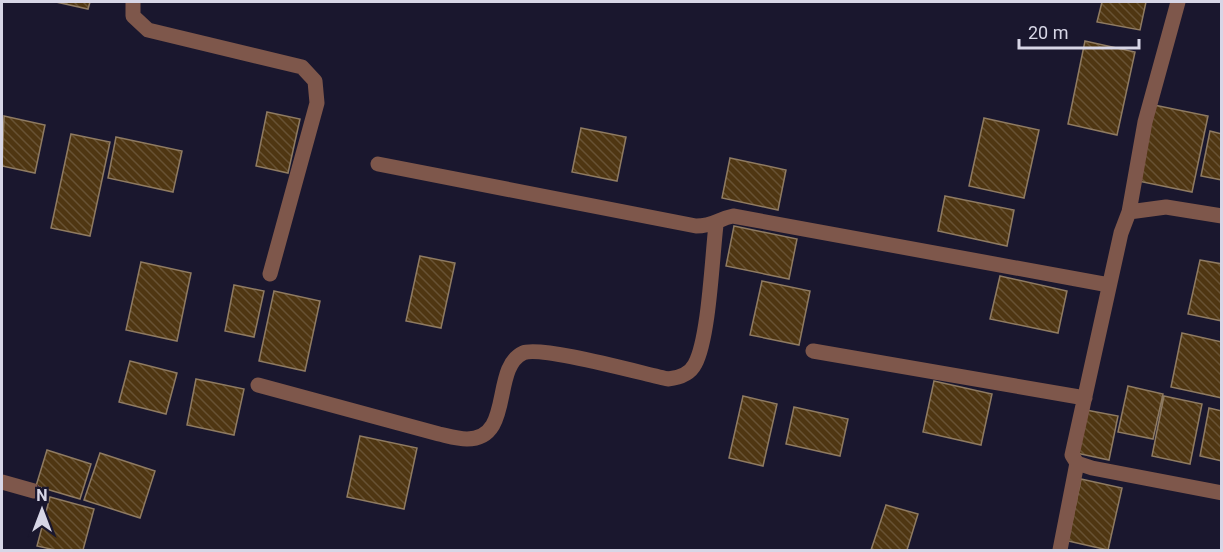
<svg xmlns="http://www.w3.org/2000/svg" width="1223" height="552" font-family="Roboto,sans-serif">
<style>
.building{fill:url(#building-back-hatch);stroke:#8f7b62;stroke-width:1.5}
.lines{fill:none;stroke-linecap:round;stroke-linejoin:round}
.minor{stroke:#7e574b;stroke-width:15}
</style>
<defs>
<pattern id="building-back-hatch" width="6" height="6" patternUnits="userSpaceOnUse" patternTransform="scale(1.5)"><rect width="6" height="6" fill="#4f3612"/><path d="M-1 5l2 2M0 0l6 6M5-1l2 2" fill="none" stroke="#685234"/></pattern>
</defs>
<rect width="100%" height="100%" fill="#1a172e"/>
<path class="building" d="M 56,2 L 90,2 L 88,9 Z
M 1102,2 L 1146,2 L 1140,30 L 1097,22 Z
M 1085,41 L 1135,52 L 1117,135 L 1068,124 Z
M 1154,105 L 1208,116 L 1192,192 L 1138,181 Z
M 267,112 L 300,119 L 288,173 L 256,166 Z
M 4,116 L 45,125 L 35,173 L 2,166 Z
M 984,118 L 1039,130 L 1024,198 L 969,186 Z
M 581,128 L 626,137 L 617,181 L 572,172 Z
M 1210,131 L 1222,134 L 1222,180 L 1201,176 Z
M 71,134 L 110,142 L 90,236 L 51,228 Z
M 116,137 L 182,151 L 173,192 L 108,178 Z
M 730,158 L 786,170 L 778,210 L 722,198 Z
M 945,196 L 1014,210 L 1007,246 L 938,231 Z
M 734,226 L 797,239 L 789,279 L 726,266 Z
M 420,256 L 455,263 L 441,328 L 406,321 Z
M 1200,260 L 1222,264 L 1222,321 L 1188,314 Z
M 141,262 L 191,273 L 177,341 L 126,330 Z
M 1000,276 L 1067,291 L 1058,333 L 990,319 Z
M 762,281 L 810,291 L 799,345 L 750,335 Z
M 234,285 L 264,291 L 254,337 L 225,331 Z
M 274,291 L 320,301 L 305,371 L 259,361 Z
M 1182,333 L 1222,342 L 1222,398 L 1171,387 Z
M 130,361 L 177,373 L 166,414 L 119,402 Z
M 196,379 L 244,389 L 234,435 L 187,425 Z
M 934,381 L 992,394 L 981,445 L 923,432 Z
M 1128,386 L 1163,394 L 1153,439 L 1118,432 Z
M 743,396 L 777,404 L 763,466 L 729,458 Z
M 1164,396 L 1202,404 L 1190,464 L 1152,456 Z
M 794,407 L 848,419 L 840,456 L 786,444 Z
M 1209,408 L 1222,411 L 1222,461 L 1200,456 Z
M 1086,410 L 1118,416 L 1109,460 L 1076,453 Z
M 360,436 L 417,448 L 404,509 L 347,497 Z
M 47,450 L 91,464 L 80,499 L 36,486 Z
M 100,453 L 155,471 L 140,518 L 84,500 Z
M 1081,479 L 1122,488 L 1108,550 L 1068,541 Z
M 50,497 L 94,509 L 83,550 L 55,550 L 37,546 Z
M 886,505 L 918,514 L 907,550 L 871,550 Z"/>
<g class="lines">
<path class="minor" d="M 133,2 L 133,16 L 148,30 L 302,67 L 315,81 L 317,103 L 270,274
M 378,164 L 696,226 C 714,226 718,219 733,216 L 1109,285
M 1129,212 L 1145,122 L 1178,2
M 1222,216 L 1166,207 L 1129,212 L 1121,233 L 1072,455 L 1077,463 L 1092,468 L 1222,493
M 813,351 L 1085,398
M 258,385 L 439,434 C 448,436 458,439 467,439 C 514,439 491,368 523,353 C 540,345 644,374 668,379 C 678,378 690,374 695,364 C 709,338 712,258 716,225
M 2,482 L 34,491
M 1060,550 L 1077,463"/>
</g>
<rect width="1223" height="552" fill="none" stroke="#d7d6e6" stroke-width="6"/>
<g transform="translate(42 510)" stroke="#1a172e" stroke-width="4.5" paint-order="stroke">
<path d="M0-4.5L10 22L0 15L-10 22Z" fill="#d7d6e6"/>
<text y="-9" font-size="16" font-weight="bold" text-anchor="middle" fill="#d7d6e6">N</text>
</g>
<path d="M1019 39v9h120v-9" fill="none" stroke="#d7d6e6" stroke-width="3"/>
<text x="1028" y="39" font-size="18" fill="#d7d6e6" stroke="#1a172e" stroke-width="4.5" paint-order="stroke">20 m</text>
</svg>
